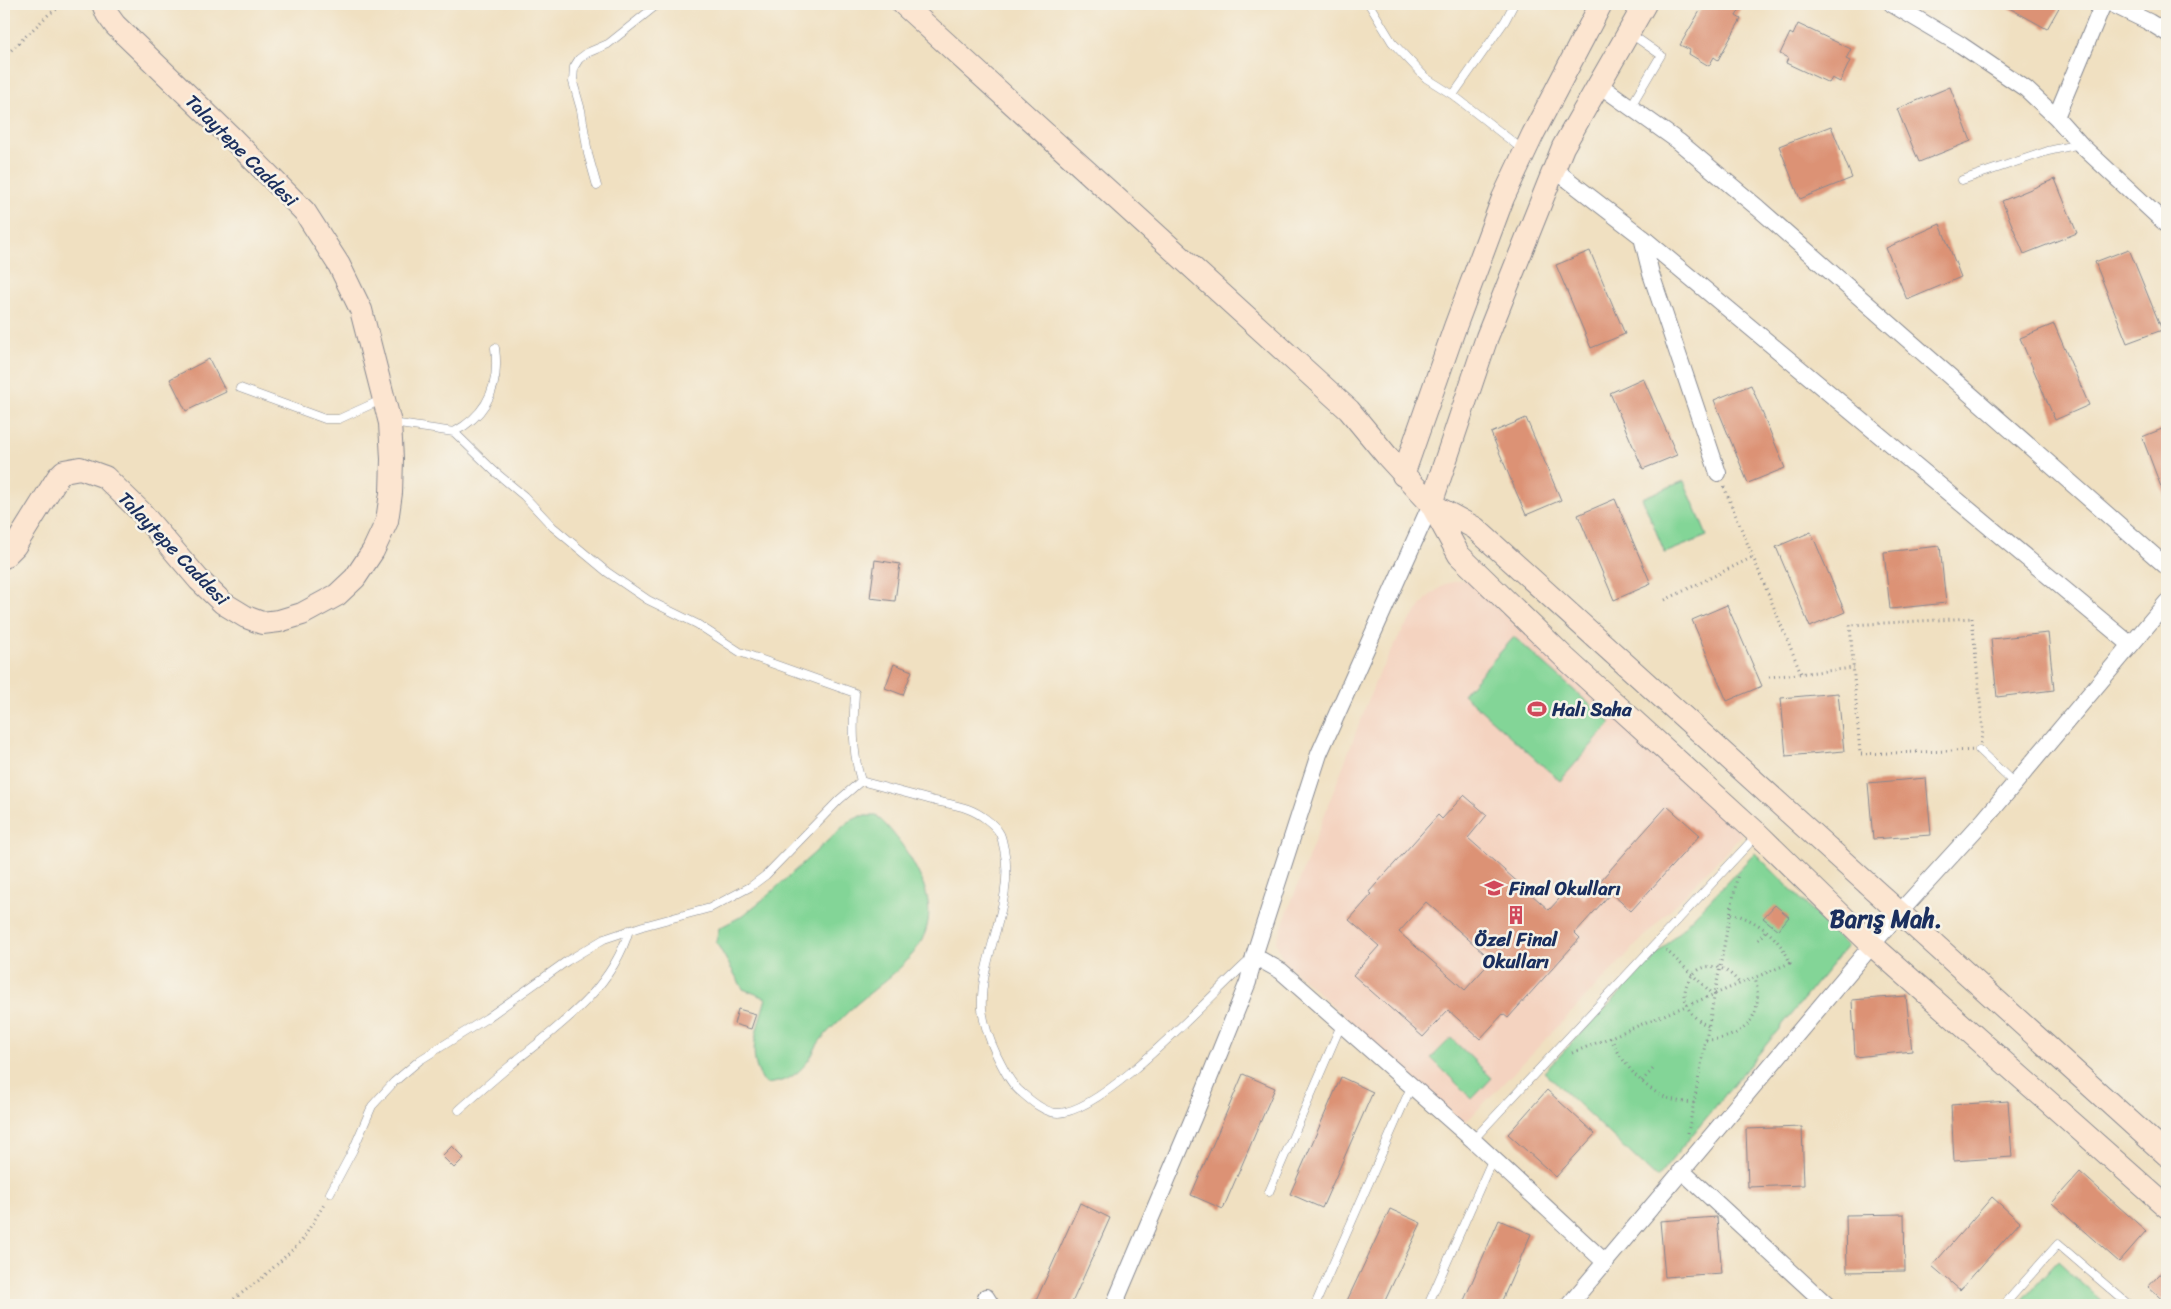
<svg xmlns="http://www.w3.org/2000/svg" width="2171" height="1309" font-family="Sriracha,sans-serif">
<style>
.built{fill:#f4d3c0}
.green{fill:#83d597;stroke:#4f827a}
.building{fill:#dc9275;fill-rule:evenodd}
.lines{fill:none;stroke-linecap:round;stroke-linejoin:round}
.lane-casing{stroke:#868890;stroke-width:9}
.street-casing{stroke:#868890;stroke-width:18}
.secondary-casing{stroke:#868890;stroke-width:24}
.path{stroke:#868890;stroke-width:3;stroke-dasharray:1 4;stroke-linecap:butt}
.lane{stroke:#fff;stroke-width:8}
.street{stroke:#fff;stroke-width:16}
.secondary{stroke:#fce5d0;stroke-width:22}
.labels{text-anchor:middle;stroke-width:5;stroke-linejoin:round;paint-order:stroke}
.street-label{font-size:19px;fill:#1b2f5e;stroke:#f7f3e8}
.poi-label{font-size:19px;font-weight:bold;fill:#1b2f5e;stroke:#f7f3e8;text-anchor:start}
.district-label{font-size:24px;font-weight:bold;fill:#1b2f5e;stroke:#f7f3e8}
</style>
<rect width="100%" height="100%" fill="#f7f3e8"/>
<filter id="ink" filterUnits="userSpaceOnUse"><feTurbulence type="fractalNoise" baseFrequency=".02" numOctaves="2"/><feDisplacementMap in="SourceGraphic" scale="10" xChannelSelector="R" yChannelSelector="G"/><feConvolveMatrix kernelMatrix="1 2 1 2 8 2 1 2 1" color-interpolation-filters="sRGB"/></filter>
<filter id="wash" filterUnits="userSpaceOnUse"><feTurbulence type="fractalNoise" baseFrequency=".0096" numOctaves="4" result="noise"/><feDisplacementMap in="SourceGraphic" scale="20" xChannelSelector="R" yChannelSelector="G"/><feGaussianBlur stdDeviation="1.12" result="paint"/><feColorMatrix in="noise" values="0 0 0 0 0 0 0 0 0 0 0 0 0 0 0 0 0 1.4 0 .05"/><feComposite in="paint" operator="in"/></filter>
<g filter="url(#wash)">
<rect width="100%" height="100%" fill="#f0e0c1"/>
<path class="built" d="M 1467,579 L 1632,734 L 1743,834 L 1464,1124 L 1283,961 L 1276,942 L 1377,677 L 1404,628 L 1428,597 L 1445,584 Z"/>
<path class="green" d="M 1684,481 L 1707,536 L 1665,553 L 1642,498 Z
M 1514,637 L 1611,723 L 1560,781 L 1463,694 Z
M 861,816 L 877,816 C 897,835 911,856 922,881 C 951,951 880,977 841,1019 C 834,1026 826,1033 820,1041 C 815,1047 813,1055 808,1061 C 797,1076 785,1082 766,1084 C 744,1058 758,1028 766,998 L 743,989 L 716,942 L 719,928 L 742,916 L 766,897 L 848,822 Z
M 1755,853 L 1847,946 L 1657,1178 L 1544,1072 Z
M 1451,1038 L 1492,1078 L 1472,1099 L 1431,1058 Z
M 2058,1261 L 2106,1305 L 2018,1305 Z"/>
<g id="blocks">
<path class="building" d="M 1704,4 L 1743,4 L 1736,16 L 1741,19 L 1727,44 L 1718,60 L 1714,57 L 1709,66 L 1689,54 L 1690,50 L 1680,45 Z
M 2002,4 L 2061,4 L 2047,29 Z
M 1798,24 L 1851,49 L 1846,59 L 1850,61 L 1840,82 L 1832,78 L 1829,83 L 1786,63 L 1788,58 L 1780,54 L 1790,33 L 1793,35 Z
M 1950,87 L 1971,141 L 1919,162 L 1897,109 Z
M 1831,126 L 1852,178 L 1800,199 L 1779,146 Z
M 2055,179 L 2077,233 L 2024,254 L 2002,201 Z
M 1940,224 L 1961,277 L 1907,300 L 1886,248 Z
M 2129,249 L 2162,330 L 2127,343 L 2095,262 Z
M 1590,251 L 1625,334 L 1591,348 L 1556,265 Z
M 2054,324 L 2089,405 L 2055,420 L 2020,338 Z
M 209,359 L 226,392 L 186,411 L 170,379 Z
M 1643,378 L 1677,455 L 1643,469 L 1610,393 Z
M 1751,385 L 1785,468 L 1748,483 L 1714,400 Z
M 1526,418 L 1561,500 L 1526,515 L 1491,433 Z
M 2167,427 L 2167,500 L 2166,500 L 2142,437 Z
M 1615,499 L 1651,584 L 1614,600 L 1578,515 Z
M 1811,532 L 1845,612 L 1810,627 L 1776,547 Z
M 1940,546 L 1946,603 L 1890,609 L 1884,552 Z
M 875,560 L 900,564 L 895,601 L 870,598 Z
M 1727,605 L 1762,686 L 1727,701 L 1692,620 Z
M 2048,633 L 2054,690 L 1997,697 L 1991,639 Z
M 894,664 L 912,671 L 903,695 L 885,688 Z
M 1838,693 L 1844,751 L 1786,756 L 1781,698 Z
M 1926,778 L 1931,835 L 1873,839 L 1868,783 Z
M 1464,795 L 1487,815 L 1468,838 L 1549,910 L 1570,887 L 1584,899 L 1667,806 L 1700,835 L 1631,911 L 1611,893 L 1575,933 L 1580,938 L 1508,1018 L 1503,1014 L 1480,1039 L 1448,1010 L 1423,1037 L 1353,975 L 1379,946 L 1349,920 L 1372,894 L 1369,892 L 1438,815 L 1442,819 ZM 1426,902 L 1492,960 L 1465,990 L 1399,932 Z
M 1775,905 L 1789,917 L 1778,930 L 1763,918 Z
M 1906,996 L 1912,1051 L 1855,1057 L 1852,1000 Z
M 738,1009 L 756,1014 L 751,1029 L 734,1024 Z
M 1243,1074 L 1275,1088 L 1223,1209 L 1191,1195 Z
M 1341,1077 L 1373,1092 L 1322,1208 L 1290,1194 Z
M 1547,1090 L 1595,1134 L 1556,1177 L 1508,1134 Z
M 2008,1101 L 2012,1157 L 1954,1161 L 1951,1105 Z
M 1802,1127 L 1804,1185 L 1748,1187 L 1746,1129 Z
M 452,1146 L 464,1158 L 454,1168 L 442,1156 Z
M 2080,1172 L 2146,1231 L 2119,1262 L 2052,1203 Z
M 1992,1197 L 2020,1222 L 1960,1290 L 1932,1266 Z
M 1080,1203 L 1110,1218 L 1071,1305 L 1034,1305 Z
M 1390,1209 L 1421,1223 L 1383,1305 L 1345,1305 Z
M 1904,1214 L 1905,1271 L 1847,1272 L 1846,1215 Z
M 1717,1217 L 1722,1273 L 1665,1277 L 1660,1221 Z
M 1499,1220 L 1531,1234 L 1500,1305 L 1462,1305 Z
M 2167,1266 L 2167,1304 L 2148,1287 Z"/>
</g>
</g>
<g filter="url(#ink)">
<use href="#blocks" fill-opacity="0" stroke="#868890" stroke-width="1"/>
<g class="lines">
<g class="lane-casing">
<path id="lane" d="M 1369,4 L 1392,42 L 1426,78 L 1453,95 L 1523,150
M 1453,95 L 1505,21 L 1514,4
M 1631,106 L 1661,55 L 1631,34
M 1962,180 L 2048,151 L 2080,144
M 597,186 L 588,154 L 581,110 L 573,82 L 574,67 L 579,59 L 587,53 L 608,44 L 658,4
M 240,388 L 325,419 L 339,419 L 381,400
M 392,423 L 454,432 L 494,471 L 524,496 L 553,527 L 607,572 L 648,600 L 697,624 L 740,652 L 855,693 C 853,724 852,752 861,781
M 454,432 C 488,414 500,385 495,348
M 1979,750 L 2015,784
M 861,781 C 886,788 910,794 935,801 C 945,803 958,805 968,809 C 979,813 995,824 1000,834 C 1002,838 1003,845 1004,849 C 1016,901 979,957 982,1009 C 984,1026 990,1041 997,1056 C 1003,1068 1011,1085 1022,1093 C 1031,1101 1045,1113 1058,1113 C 1106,1112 1212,993 1251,959
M 459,1110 C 479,1092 498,1076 518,1059 C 562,1024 613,987 629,930
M 1473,1140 L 1756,836
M 1269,1192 L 1341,1025
M 330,1193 L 353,1150 L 372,1106 L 394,1082 L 420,1060 L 487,1018 L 567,961 L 604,939 L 643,926 L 710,908 L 750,887 L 766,875 L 839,800 L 861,781
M 1315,1305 L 1411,1087
M 1428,1305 L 1493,1158
M 2004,1305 L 2058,1244 L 2129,1305"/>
</g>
<g class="street-casing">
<path id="street" d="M 1892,4 L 1961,45 L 2026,89 L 2056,117 L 2082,146 L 2167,225
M 2112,4 L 2149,22 L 2167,33
M 1598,84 L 1678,141 L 1758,208 L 2167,567
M 2056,117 L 2103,4
M 1554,169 L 1642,237 L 2131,645
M 1642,237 L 1651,274 L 1718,473
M 1254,956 L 1281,971 L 1473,1140 L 1605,1262
M 1681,1170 L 1827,1305
M 986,1297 L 991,1305
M 1114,1305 L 1194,1116 L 1248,982 L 1254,956 L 1319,754 L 1431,504
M 1569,1305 L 1899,913 L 1984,820 L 2167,602"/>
</g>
<g class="secondary-casing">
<path id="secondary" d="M 903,4 L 1349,410 L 1387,456 L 1431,504 L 1459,555 L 1565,658 L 1758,834 L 1872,945 L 2167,1207
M 1403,475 L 1455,327 L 1503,198 L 1533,134 L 1601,4
M 1431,504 L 1475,528 L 2167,1155
M 1431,504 L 1487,337 L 1563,147 L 1645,4
M 4,557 L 15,546 L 58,477 L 64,471 L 80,468 L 105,477 L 140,511 L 199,580 L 223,603 L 246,617 L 262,623 L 279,621 L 302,614 L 337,595 L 355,578 L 373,551 L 387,521 L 391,493 L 392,459 L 390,423 L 361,310 L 339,265 L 305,212 L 232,138 L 115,25 L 107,14 L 103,4"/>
</g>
<path class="path" d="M 4,57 L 49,14 L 65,4
M 1724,487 L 1801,673
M 1665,600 L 1753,557
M 1972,618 L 1983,731 L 1979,750 L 1860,754 L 1850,625 Z
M 1769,677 L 1854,668
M 1758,940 L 1766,930
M 1666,950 L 1714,995
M 1708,1026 C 1656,1001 1703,935 1740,984
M 1611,1038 C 1621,1061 1640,1085 1663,1096 C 1672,1101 1684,1102 1694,1103
M 1706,1040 C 1744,1039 1765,1017 1755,978
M 1572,1053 L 1790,963 C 1781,938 1756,919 1730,913
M 1642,1081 L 1653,1069
M 1688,1133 L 1738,873
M 226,1305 L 262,1278 L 301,1242 L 325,1203"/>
<use href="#lane" class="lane"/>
<use href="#street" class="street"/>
<use href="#secondary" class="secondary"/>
</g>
</g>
<defs>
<g id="stadium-bare" transform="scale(1.5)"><path d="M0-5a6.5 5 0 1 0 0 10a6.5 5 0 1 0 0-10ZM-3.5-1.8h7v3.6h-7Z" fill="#d1495b" stroke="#f7f3e8" stroke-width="2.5" paint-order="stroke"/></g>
<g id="school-bare" transform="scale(1.5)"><path d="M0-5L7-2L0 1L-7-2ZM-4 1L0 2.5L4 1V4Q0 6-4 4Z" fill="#d1495b" stroke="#f7f3e8" stroke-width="2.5" paint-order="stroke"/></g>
<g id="building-bare" transform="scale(1.5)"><path d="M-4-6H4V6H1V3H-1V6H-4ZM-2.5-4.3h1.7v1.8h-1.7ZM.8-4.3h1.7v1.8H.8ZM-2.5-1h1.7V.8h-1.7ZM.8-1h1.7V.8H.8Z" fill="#d1495b" stroke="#f7f3e8" stroke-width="2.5" paint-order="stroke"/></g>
</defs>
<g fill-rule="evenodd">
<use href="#stadium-bare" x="1537" y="709"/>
<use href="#school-bare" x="1494" y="888"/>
<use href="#building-bare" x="1516" y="915"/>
</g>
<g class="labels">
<g class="street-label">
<text transform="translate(242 150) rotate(45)" y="7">Talaytepe Caddesi</text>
<text transform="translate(174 548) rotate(46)" y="7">Talaytepe Caddesi</text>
</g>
<g class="poi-label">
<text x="1552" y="716">Halı Saha</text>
<text x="1509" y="895">Final Okulları</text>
<text x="1516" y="946" text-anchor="middle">Özel Final<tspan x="1516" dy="22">Okulları</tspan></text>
</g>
<g class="district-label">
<text x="1886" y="927">Barış Mah.</text>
</g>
</g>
<rect width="2171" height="1309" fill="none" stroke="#f7f3e8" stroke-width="20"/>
</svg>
